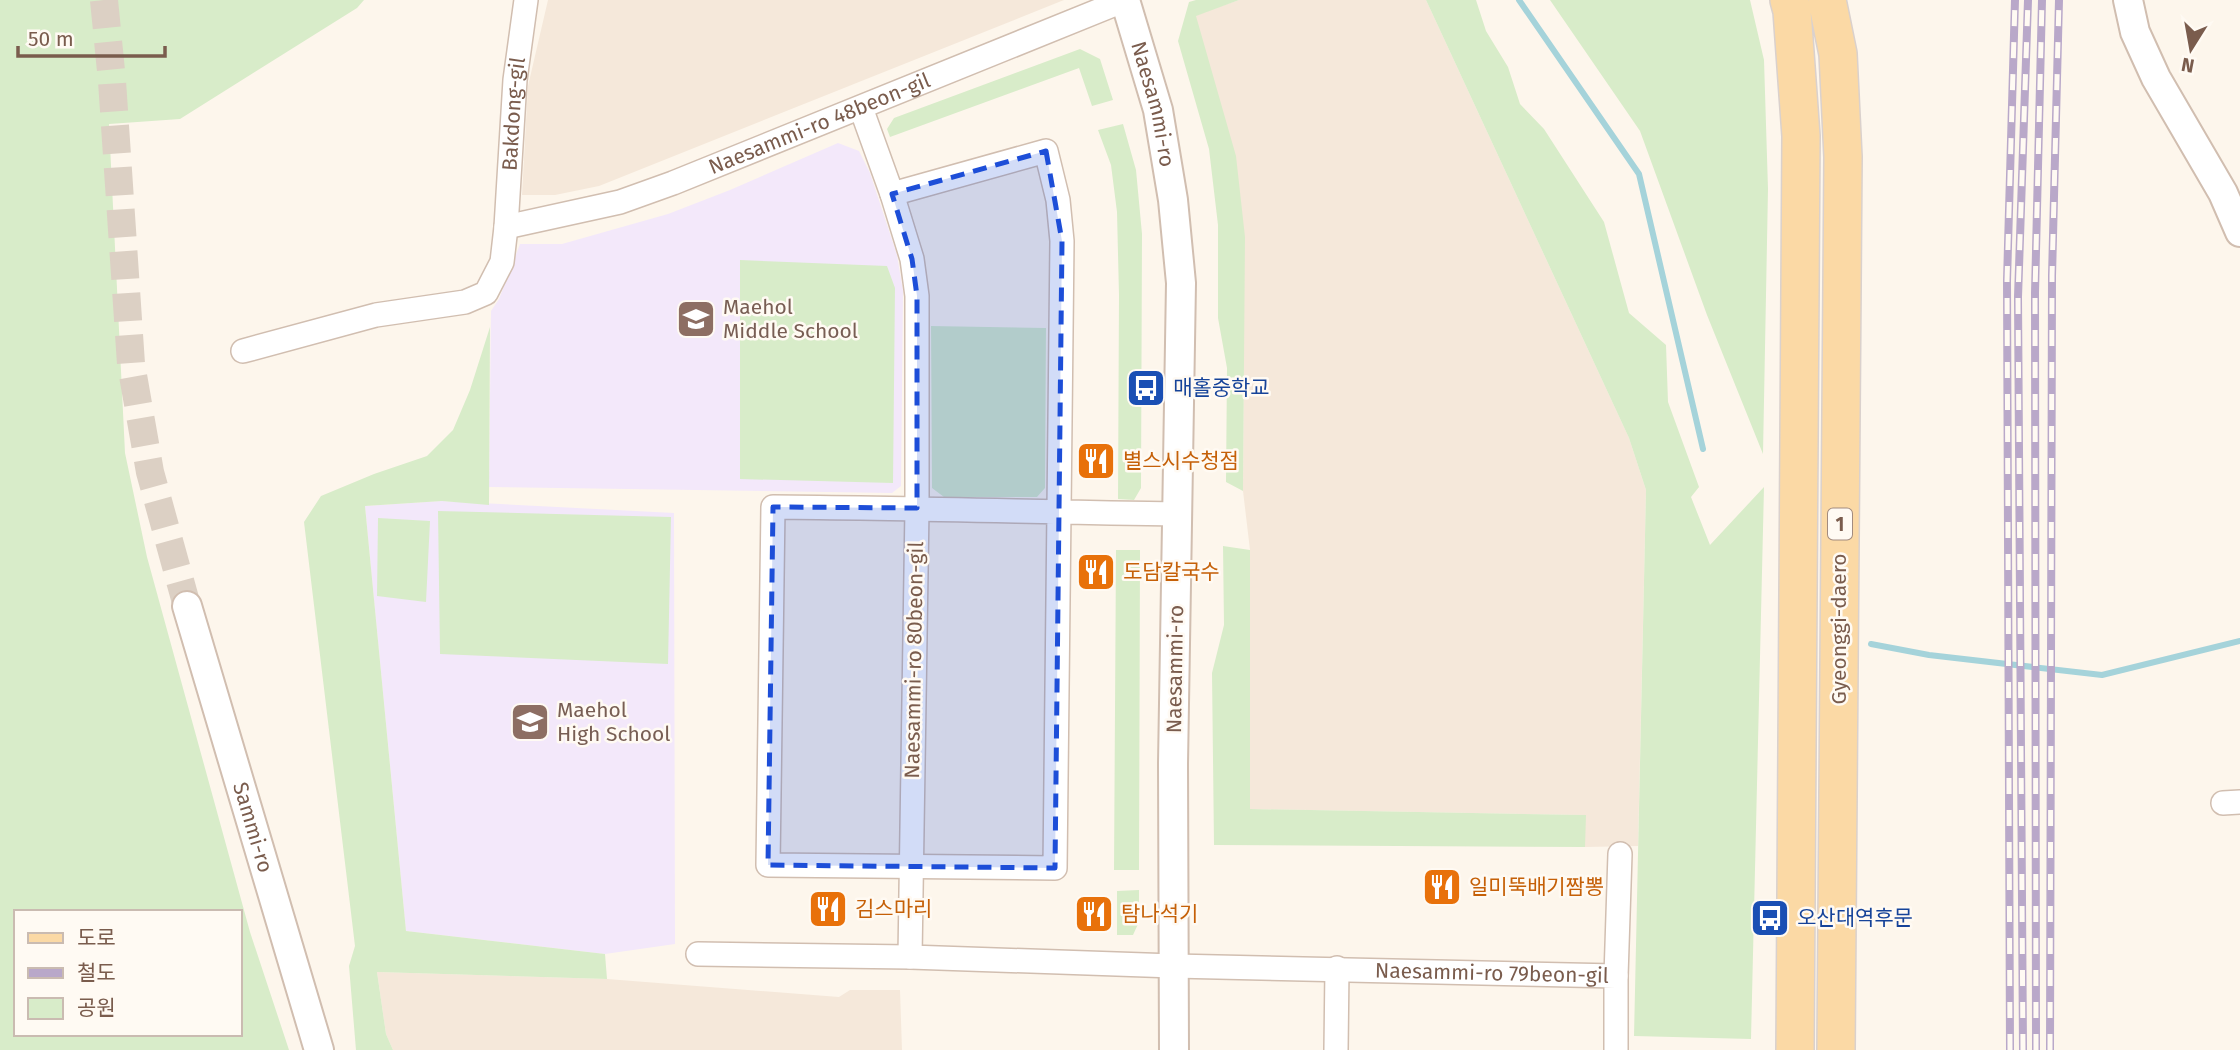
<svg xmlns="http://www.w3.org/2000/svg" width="2240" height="1050" font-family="'Fira Sans','Noto Sans KR',sans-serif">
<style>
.residential{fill:#f5e8da}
.education{fill:#f3e8fa}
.green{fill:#d8ecc9;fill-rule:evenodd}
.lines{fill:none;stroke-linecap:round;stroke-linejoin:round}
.stream{stroke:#a5d3da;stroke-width:6}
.tertiary-tunnel{stroke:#dcd0c4;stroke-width:28;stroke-dasharray:28 14;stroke-linecap:butt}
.minor-casing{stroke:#d1beb0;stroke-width:26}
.tertiary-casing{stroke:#d1beb0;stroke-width:32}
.primary-casing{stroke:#dad1cd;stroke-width:40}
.minor{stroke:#fff;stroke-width:23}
.tertiary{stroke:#fff;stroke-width:28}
.primary{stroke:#fbd9a5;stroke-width:37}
.rail-casing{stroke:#b9a8c9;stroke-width:8}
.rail{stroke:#fffaf3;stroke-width:5;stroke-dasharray:16;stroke-linecap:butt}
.marked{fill:#1d4ed8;fill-opacity:0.2;stroke:#1d4ed8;stroke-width:5;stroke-dasharray:14 9;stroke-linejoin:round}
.labels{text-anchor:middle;stroke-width:5;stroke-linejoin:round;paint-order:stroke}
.shield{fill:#fffaf3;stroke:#a28b7f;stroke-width:2}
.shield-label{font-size:19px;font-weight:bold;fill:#7a5c4d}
.street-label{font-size:21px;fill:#7a5c4d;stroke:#fffaf3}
.education-label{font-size:21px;fill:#785e54;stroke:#fffaf3;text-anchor:start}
.transit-label{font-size:21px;fill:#164399;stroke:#fffaf3;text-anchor:start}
.food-label{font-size:21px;fill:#c56008;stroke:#fffaf3;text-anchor:start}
</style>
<rect width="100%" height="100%" fill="#fdf6ec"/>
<path class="residential" d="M 548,0 L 1064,0 L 599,186 L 555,195 L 522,195 L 528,86 Z
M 1239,0 L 1426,0 L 1629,438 L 1646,490 L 1638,846 L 1585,847 L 1585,815 L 1250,809 L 1250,550 L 1243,491 L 1244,348 L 1195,15 Z
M 377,972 L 607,979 L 839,997 L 850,990 L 900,990 L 902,1050 L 393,1050 L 386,1034 Z"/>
<path class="education" d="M 838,143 L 859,151 L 870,173 L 897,255 L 903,291 L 901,486 L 892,493 L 489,487 L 491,311 L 499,299 L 520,244 L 562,244 L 668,214 L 730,190 Z
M 442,501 L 674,513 L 675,944 L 605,954 L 406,931 L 365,506 Z"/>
<path class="green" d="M 0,0 L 364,0 L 357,8 L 180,119 L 109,124 L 125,453 L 147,557 L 250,932 L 289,1050 L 0,1050 ZM 16,912 L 240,912 L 240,1034 L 16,1034 Z
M 1196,0 L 1239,0 L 1196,16 L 1236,156 L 1245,237 L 1243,491 L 1226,482 L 1227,368 L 1218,318 L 1218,225 L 1209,149 L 1178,41 L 1189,2 Z
M 1426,0 L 1476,0 L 1486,31 L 1508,67 L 1520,104 L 1544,129 L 1604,222 L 1629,313 L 1666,345 L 1668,402 L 1699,487 L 1691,497 L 1710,545 L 1764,487 L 1751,1039 L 1634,1036 L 1646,490 L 1629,438 Z
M 1550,0 L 1750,0 L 1764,60 L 1768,189 L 1763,454 L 1707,315 L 1640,131 Z
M 1080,49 L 1100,59 L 1113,100 L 1092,106 L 1079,68 L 890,137 L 887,129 L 894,118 Z
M 1123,124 L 1136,170 L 1142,234 L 1141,488 L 1134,500 L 1118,499 L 1119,295 L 1117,212 L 1111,165 L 1098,130 Z
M 740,260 L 887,266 L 895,288 L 893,483 L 740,479 Z
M 931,326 L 1046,328 L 1045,488 L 1037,497 L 944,497 L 932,488 Z
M 490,327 L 489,505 L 442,501 L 365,506 L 406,931 L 605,954 L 607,979 L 377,972 L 386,1034 L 393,1050 L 356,1050 L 349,966 L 355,946 L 304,522 L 321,496 L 374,474 L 427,456 L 453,430 L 470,390 Z
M 438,511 L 671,517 L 668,664 L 440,654 Z
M 378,518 L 430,521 L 426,602 L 377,596 Z
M 1223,546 L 1250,550 L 1250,809 L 1586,815 L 1585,847 L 1214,845 L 1212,673 L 1224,625 Z
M 1116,550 L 1140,550 L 1139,870 L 1114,870 Z
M 1139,890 L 1139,922 L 1133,935 L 1117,935 L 1117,891 Z"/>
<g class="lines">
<path class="stream" d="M 1519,0 L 1639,174 L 1703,449
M 1871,644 L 1929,655 L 2102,675 L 2240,641"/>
<path class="tertiary-tunnel" d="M 104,0 L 112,81 L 131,364 L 150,472 L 187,606"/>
<g class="minor-casing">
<g id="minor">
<path id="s1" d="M 861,108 L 892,194 L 912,259 L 917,296 L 917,508 L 910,957 L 1174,966 L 1616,976 L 1616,1050"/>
<path d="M 892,194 L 1046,151 L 1058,200 L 1062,241 L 1055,868 L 768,865 L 773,507 C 908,508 1043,512 1178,514"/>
<path id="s2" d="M 506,227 L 620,202 L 673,183 L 1125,0"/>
<path id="s3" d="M 243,351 L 376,315 L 465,302 L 486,293 L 502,262 L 506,227 L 515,80 L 526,0"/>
<path d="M 2223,803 L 2240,802"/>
<path d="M 698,954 L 910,957"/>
<path d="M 1616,976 L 1620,854"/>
<path d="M 1336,1050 L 1337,968"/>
</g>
</g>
<g class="tertiary-casing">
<g id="tertiary">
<path id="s4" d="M 1125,0 L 1158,110 L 1173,200 L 1181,283 L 1173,764 L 1174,1050"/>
<path d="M 2128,0 L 2135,32 L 2156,78 L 2223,193 L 2240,232"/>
<path id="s5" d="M 187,606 L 319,1050"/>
</g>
</g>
<g class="primary-casing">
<path id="primary" d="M 1789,0 L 1792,11 L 1801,136 L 1795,1050
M 1827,0 L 1838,54 L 1843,157 L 1836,1050"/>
</g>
<use href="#minor" class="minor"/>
<use href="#tertiary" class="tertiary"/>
<use href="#primary" class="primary"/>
<g class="rail-casing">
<path id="rail" d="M 2010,1050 L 2007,281 L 2015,0
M 2023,1050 L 2018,297 L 2028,0
M 2036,1050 L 2035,293 L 2042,0
M 2050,1050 L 2052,276 L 2059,0"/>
</g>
<use href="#rail" class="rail"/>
</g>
<path class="marked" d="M 1046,151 L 1062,241 L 1055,868 L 768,865 L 773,507 L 917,508 L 917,296 L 912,259 L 892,194 Z"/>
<defs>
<g id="school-square" transform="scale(2.0125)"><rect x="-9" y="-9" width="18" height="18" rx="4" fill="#8d6e63" stroke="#fffaf3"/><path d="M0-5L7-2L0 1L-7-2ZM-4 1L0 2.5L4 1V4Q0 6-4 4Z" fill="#fff"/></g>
<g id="bus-square" transform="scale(2.0125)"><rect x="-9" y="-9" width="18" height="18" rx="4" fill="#1a4fb4" stroke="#fffaf3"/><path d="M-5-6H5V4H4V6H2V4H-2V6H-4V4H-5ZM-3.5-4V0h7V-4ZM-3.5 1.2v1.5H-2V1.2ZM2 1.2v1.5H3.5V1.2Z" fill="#fff"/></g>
<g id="restaurant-square" transform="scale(2.0125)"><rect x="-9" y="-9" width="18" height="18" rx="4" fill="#e8710a" stroke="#fffaf3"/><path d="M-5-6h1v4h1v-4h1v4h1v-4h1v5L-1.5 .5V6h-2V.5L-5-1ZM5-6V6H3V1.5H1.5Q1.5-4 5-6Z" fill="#fff"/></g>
</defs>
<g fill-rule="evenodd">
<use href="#school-square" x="696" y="319"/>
<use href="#bus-square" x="1146" y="388"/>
<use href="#restaurant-square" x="1096" y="461"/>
<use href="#restaurant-square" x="1096" y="572"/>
<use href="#school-square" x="530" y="722"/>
<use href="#restaurant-square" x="1442" y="887"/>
<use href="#restaurant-square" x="828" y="909"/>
<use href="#restaurant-square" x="1094" y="914"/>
<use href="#bus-square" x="1770" y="918"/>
</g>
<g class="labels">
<rect class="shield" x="1828" y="508.5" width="24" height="31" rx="5"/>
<g class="shield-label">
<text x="1840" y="531">1</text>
</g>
<g class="street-label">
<text dy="7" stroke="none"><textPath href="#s4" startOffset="108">Naesammi-ro</textPath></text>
<text dy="7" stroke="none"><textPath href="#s3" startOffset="434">Bakdong-gil</textPath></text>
<text dy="7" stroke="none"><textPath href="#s2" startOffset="331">Naesammi-ro 48beon-gil</textPath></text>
<text transform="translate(1839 629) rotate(-90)" y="7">Gyeonggi-daero</text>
<text transform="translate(914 660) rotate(-89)" y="7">Naesammi-ro 80beon-gil</text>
<text transform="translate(1175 669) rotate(-89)" y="7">Naesammi-ro</text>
<text dy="7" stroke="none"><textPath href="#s5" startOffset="231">Sammi-ro</textPath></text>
<text dy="7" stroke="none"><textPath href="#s1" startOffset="1440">Naesammi-ro 79beon-gil</textPath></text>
</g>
<g class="education-label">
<text x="723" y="314">Maehol<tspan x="723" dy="24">Middle School</tspan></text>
<text x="557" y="717">Maehol<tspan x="557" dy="24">High School</tspan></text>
</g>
<g class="transit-label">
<text x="1173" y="395">매홀중학교</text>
<text x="1797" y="925">오산대역후문</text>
</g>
<g class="food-label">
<text x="1123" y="468">별스시수청점</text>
<text x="1123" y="579">도담칼국수</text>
<text x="1469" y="894">일미뚝배기짬뽕</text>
<text x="855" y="916">김스마리</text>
<text x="1121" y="921">탐나석기</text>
</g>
</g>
<rect x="14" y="910" width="228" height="126" fill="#fffaf3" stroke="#cabbb1" stroke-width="2"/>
<rect x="28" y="933" width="35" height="10" fill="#fbd9a5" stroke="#cabbb1" stroke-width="2"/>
<text x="77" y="945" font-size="21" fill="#7a5c4d">도로</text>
<rect x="28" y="968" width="35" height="10" fill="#b9a8c9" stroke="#cabbb1" stroke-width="2"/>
<text x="77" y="980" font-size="21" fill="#7a5c4d">철도</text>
<rect x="28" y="998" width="35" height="21" fill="#d8ecc9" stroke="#cabbb1" stroke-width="2"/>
<text x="77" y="1015" font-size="21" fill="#7a5c4d">공원</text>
<g transform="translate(2191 49) rotate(191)" stroke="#fffaf3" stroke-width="5" paint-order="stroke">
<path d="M0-5L12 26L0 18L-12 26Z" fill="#7a5c4d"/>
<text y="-10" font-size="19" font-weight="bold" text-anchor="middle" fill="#7a5c4d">N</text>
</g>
<path d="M18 46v10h147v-10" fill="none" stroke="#7a5c4d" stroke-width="3.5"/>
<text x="28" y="46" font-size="21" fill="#7a5c4d" stroke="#fffaf3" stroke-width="5" paint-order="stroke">50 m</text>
</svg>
